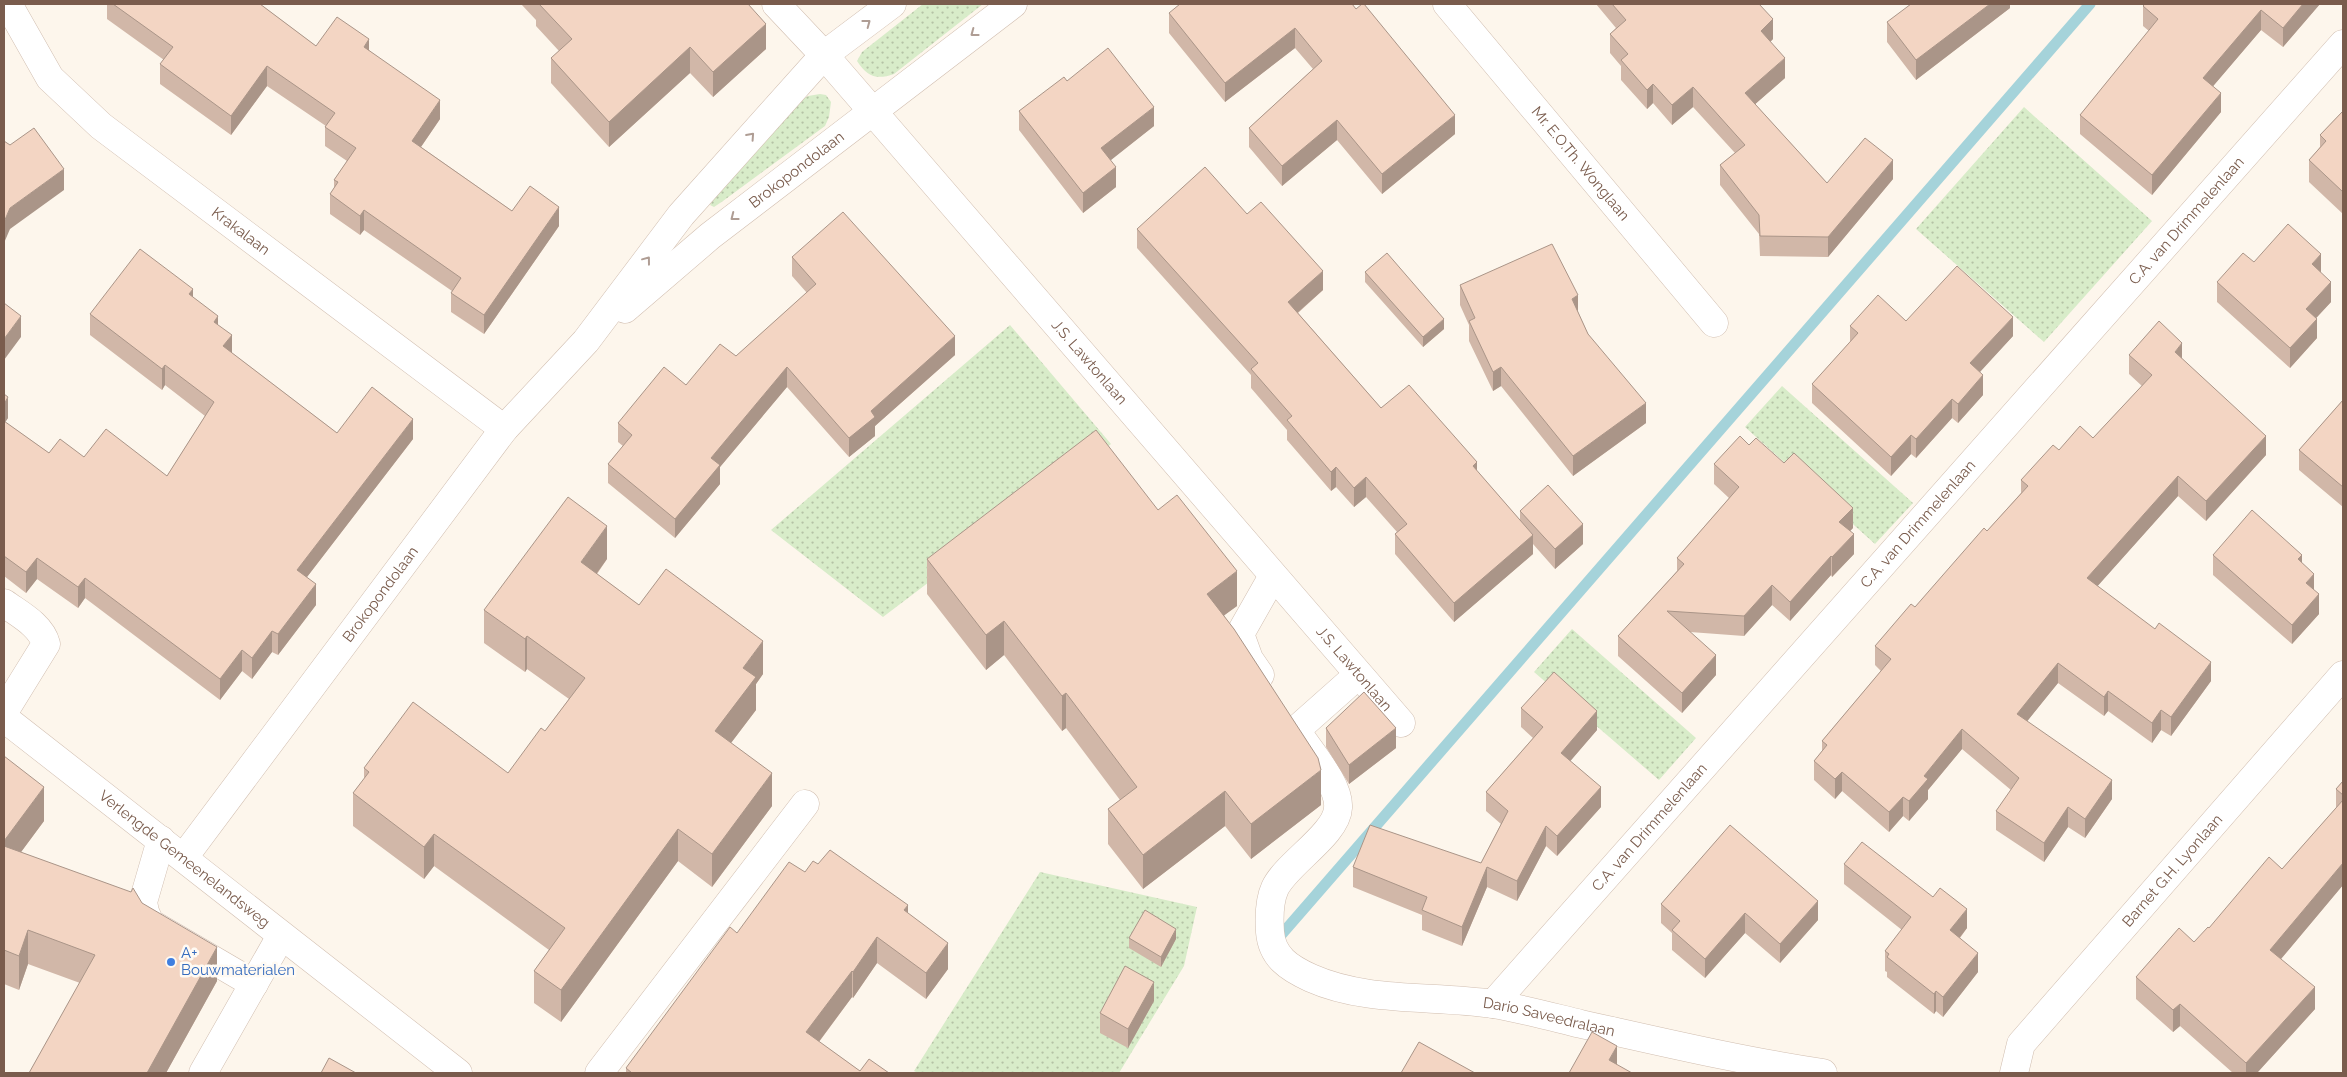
<svg xmlns="http://www.w3.org/2000/svg" width="2347" height="1077" font-family="Raleway,sans-serif">
<style>
.grass{fill:url(#grass-dots)}
.lines{fill:none;stroke-linecap:round;stroke-linejoin:round}
.stream{stroke:#a5d3da;stroke-width:11}
.minor-casing{stroke:#d1beb0;stroke-width:29}
.minor{stroke:#fff;stroke-width:28}
.wall{fill:#d1b7a8}
.shaded-wall{fill:#aa9588}
.building{fill:#f3d5c3;stroke:#aa9588}
.oneway{stroke:#af9d94}
.shop-dot{fill:#3f7fe0;stroke:#fffaf3;stroke-width:2}
.labels{text-anchor:middle;stroke-width:5;stroke-linejoin:round;paint-order:stroke}
.street-label{font-size:15px;fill:#7a5c4d;stroke:#fffaf3}
.shop-label{font-size:15px;fill:#366cbe;stroke:#fffaf3;text-anchor:start}
</style>
<defs>
<pattern id="grass-dots" width="8" height="8" patternUnits="userSpaceOnUse" patternTransform="scale(1.25)"><rect width="8" height="8" fill="#d8ecc9"/><path d="M2 2h.1M6 6h.1" fill="none" stroke="#b4c2a5" stroke-width="1.8" stroke-linecap="round"/></pattern>
</defs>
<rect width="100%" height="100%" fill="#fdf6ec"/>
<path class="grass" d="M 923,4 L 983,4 L 894,74 C 877,80 867,77 857,61 L 862,52 Z
M 820,94 L 826,95 L 831,102 L 829,117 L 825,126 L 723,201 L 714,207 L 710,205 L 713,200 L 797,103 L 808,96 Z
M 2024,107 L 2152,221 L 2044,342 L 1916,229 Z
M 1010,325 L 1111,444 L 883,617 L 771,530 Z
M 1782,386 L 1913,503 L 1875,544 L 1745,427 Z
M 1572,629 L 1696,738 L 1659,780 L 1534,672 Z
M 1040,872 L 1197,907 L 1184,966 L 1119,1073 L 918,1073 L 914,1071 Z"/>
<g class="lines">
<path class="stream" d="M 1275,942 L 2090,4"/>
<g class="minor-casing">
<g id="minor">
<path id="s1" d="M 8,4 L 50,78 L 101,126 L 504,429"/>
<path id="s2" d="M 776,4 L 824,55 L 1401,723"/>
<path id="s3" d="M 1447,4 L 1714,323"/>
<path id="s4" d="M 625,309 L 710,236 L 1013,4"/>
<path d="M 4,603 C 19,614 41,625 46,644 L 4,712"/>
<path d="M 1260,675 L 1249,659 L 1240,634 L 1273,576"/>
<path id="s5" d="M 4,718 L 458,1073"/>
<path d="M 1296,730 L 1358,675"/>
<path id="s6" d="M 1300,736 C 1312,754 1340,786 1338,808 C 1337,834 1286,864 1275,888 C 1269,901 1269,917 1270,932 C 1272,957 1289,968 1311,978 C 1367,1003 1433,995 1493,1004 C 1523,1009 1552,1017 1581,1024 C 1662,1042 1742,1061 1823,1073"/>
<path d="M 161,840 L 143,902 L 145,912 L 150,923 L 254,984"/>
<path id="s7" d="M 184,857 L 504,429 L 586,341 L 681,215 L 824,55 L 892,4"/>
<path id="s8" d="M 1493,1004 L 2343,44"/>
<path d="M 203,1073 L 281,936"/>
<path d="M 599,1073 L 805,804"/>
<path id="s9" d="M 2014,1073 L 2021,1044 L 2343,675"/>
</g>
</g>
<use href="#minor" class="minor"/>
</g>
<path class="wall" d="M 107,4 L 260,4 L 316,46 L 369,50 L 440,119 L 421,147 L 512,211 L 559,226 L 484,334 L 451,312 L 451,293 L 452,291 L 364,230 L 360,235 L 330,214 L 330,194 L 334,188 L 334,180 L 347,161 L 325,146 L 325,127 L 326,126 L 267,86 L 231,135 L 160,84 L 160,64 L 164,60 L 107,19 Z
M 521,4 L 748,4 L 766,49 L 713,97 L 690,73 L 609,147 L 551,83 L 551,58 L 559,51 L 536,26 L 536,20 Z
M 1352,4 L 1455,134 L 1382,194 L 1337,140 L 1282,186 L 1249,147 L 1249,128 L 1313,69 L 1295,48 L 1225,102 L 1169,33 L 1169,13 Z
M 1596,4 L 1759,4 L 1773,39 L 1770,42 L 1785,78 L 1755,104 L 1827,183 L 1893,179 L 1828,257 L 1760,256 L 1759,234 L 1720,185 L 1720,165 L 1735,153 L 1693,107 L 1672,125 L 1653,103 L 1647,109 L 1621,80 L 1621,66 L 1610,53 L 1610,34 L 1616,28 Z
M 2010,4 L 2010,8 L 1916,80 L 1887,42 L 1887,22 Z
M 2145,4 L 2320,4 L 2283,47 L 2261,30 L 2213,86 L 2221,112 L 2152,195 L 2080,134 L 2080,115 L 2149,31 L 2143,26 L 2143,6 Z
M 1067,81 L 1154,126 L 1110,160 L 1116,187 L 1083,213 L 1019,130 L 1019,111 Z
M 2343,111 L 2343,214 L 2309,182 L 2309,160 L 2320,147 L 2320,135 Z
M 1247,214 L 1323,290 L 1298,313 L 1381,408 L 1477,471 L 1520,520 L 1520,511 L 1583,544 L 1555,569 L 1533,544 L 1533,554 L 1454,622 L 1395,554 L 1395,534 L 1397,532 L 1366,497 L 1354,507 L 1336,487 L 1331,491 L 1287,440 L 1287,430 L 1251,388 L 1251,375 L 1137,248 L 1137,229 Z
M 792,257 L 955,355 L 875,426 L 875,436 L 849,457 L 787,387 L 720,467 L 720,484 L 675,538 L 608,483 L 608,464 L 623,446 L 618,442 L 618,423 L 736,356 L 807,293 L 792,276 Z
M 2254,262 L 2321,273 L 2331,302 L 2316,318 L 2317,338 L 2290,368 L 2217,302 L 2217,282 Z
M 1365,272 L 1444,329 L 1423,347 L 1365,282 Z
M 1460,285 L 1578,312 L 1588,334 L 1646,423 L 1573,476 L 1501,386 L 1493,391 L 1469,341 L 1469,325 L 1460,305 Z
M 193,297 L 218,325 L 232,353 L 337,433 L 413,439 L 307,577 L 316,605 L 278,655 L 272,652 L 252,679 L 242,671 L 220,700 L 85,598 L 78,608 L 37,579 L 26,593 L 4,576 L 4,394 L 8,418 L 5,422 L 49,453 L 84,457 L 167,476 L 205,416 L 165,385 L 162,390 L 90,335 L 90,314 Z
M 1906,321 L 2013,336 L 1979,372 L 1983,395 L 1958,423 L 1952,418 L 1916,458 L 1911,454 L 1891,476 L 1812,403 L 1812,384 L 1850,342 L 1850,326 Z
M 2129,355 L 2182,359 L 2266,455 L 2206,521 L 2178,496 L 2097,586 L 2211,681 L 2171,736 L 2161,730 L 2152,743 L 2108,711 L 2104,716 L 2058,683 L 2027,721 L 2112,799 L 2085,838 L 2068,827 L 2044,862 L 1996,830 L 1996,811 L 2011,790 L 1962,749 L 1928,790 L 1928,799 L 1909,821 L 1903,816 L 1889,832 L 1842,791 L 1835,799 L 1814,780 L 1814,761 L 1822,751 L 1822,741 L 1881,671 L 1875,665 L 1875,646 L 1915,607 L 1987,531 L 2021,493 L 2021,480 L 2059,450 L 2093,438 L 2142,386 L 2129,374 Z
M 2343,400 L 2343,507 L 2299,470 L 2299,450 Z
M 1749,445 L 1853,528 L 1850,531 L 1854,554 L 1832,577 L 1831,575 L 1790,621 L 1772,605 L 1744,636 L 1690,632 L 1716,675 L 1682,713 L 1618,656 L 1618,636 L 1677,571 L 1677,558 L 1729,498 L 1714,484 L 1714,464 Z
M 1158,510 L 1237,606 L 1224,615 L 1321,805 L 1251,859 L 1225,826 L 1143,889 L 1108,844 L 1108,809 L 1120,800 L 1066,728 L 1062,731 L 1004,655 L 986,670 L 927,594 L 927,559 Z
M 2213,555 L 2302,564 L 2319,614 L 2292,644 L 2213,575 Z
M 607,559 L 597,574 L 639,605 L 763,674 L 756,684 L 756,710 L 731,743 L 772,806 L 712,887 L 678,861 L 561,1022 L 534,1003 L 534,971 L 549,950 L 434,866 L 424,879 L 353,826 L 353,793 L 364,779 L 364,768 L 508,773 L 545,731 L 569,699 L 527,669 L 525,672 L 484,643 L 484,610 Z
M 1521,708 L 1597,730 L 1570,761 L 1601,807 L 1557,856 L 1546,846 L 1517,901 L 1487,887 L 1462,946 L 1422,930 L 1422,915 L 1353,887 L 1353,867 L 1481,863 L 1501,824 L 1486,811 L 1486,792 L 1533,738 L 1521,727 Z
M 1326,728 L 1396,748 L 1349,784 L 1326,747 Z
M 4,756 L 44,821 L 21,852 L 142,903 L 217,981 L 166,1073 L 29,1073 L 80,983 L 28,964 L 19,990 L 4,984 Z
M 2343,781 L 2343,885 L 2281,959 L 2315,1009 L 2257,1073 L 2233,1073 L 2180,1026 L 2173,1032 L 2136,999 L 2136,977 L 2194,942 L 2209,928 L 2282,869 L 2336,808 L 2336,789 Z
M 818,864 L 908,913 L 948,969 L 926,999 L 877,963 L 853,998 L 852,997 L 819,1042 L 860,1071 L 889,1073 L 626,1073 L 626,1068 L 737,933 L 805,872 Z
M 1844,864 L 1967,928 L 1960,938 L 1978,972 L 1943,1017 L 1936,1011 L 1934,1014 L 1887,977 L 1887,972 L 1885,971 L 1885,951 L 1902,930 L 1844,884 Z
M 1661,904 L 1818,920 L 1780,963 L 1745,933 L 1705,978 L 1672,950 L 1672,933 L 1661,923 Z
M 1129,938 L 1176,939 L 1161,967 L 1129,948 Z
M 1154,1001 L 1128,1048 L 1100,1033 L 1100,1013 Z"/>
<path class="shaded-wall" d="M 1990,4 L 2010,4 L 2010,8 L 1916,80 L 1916,60 Z
M 2303,4 L 2320,4 L 2283,47 L 2283,28 Z
M 2261,10 L 2261,30 L 2203,98 L 2203,78 Z
M 1773,19 L 1773,39 L 1761,51 L 1761,31 Z
M 766,24 L 766,49 L 713,97 L 713,72 Z
M 1295,28 L 1295,48 L 1225,102 L 1225,83 Z
M 369,39 L 369,58 L 364,47 Z
M 690,47 L 690,73 L 609,147 L 609,122 Z
M 1785,58 L 1785,78 L 1745,113 L 1745,93 Z
M 267,66 L 267,86 L 231,135 L 231,116 Z
M 1653,84 L 1653,103 L 1647,109 L 1647,90 Z
M 1693,87 L 1693,107 L 1672,125 L 1672,105 Z
M 2221,93 L 2221,112 L 2152,195 L 2152,175 Z
M 440,100 L 440,119 L 412,160 L 412,141 Z
M 1154,107 L 1154,126 L 1101,168 L 1101,148 Z
M 1455,115 L 1455,134 L 1382,194 L 1382,174 Z
M 1337,120 L 1337,140 L 1282,186 L 1282,166 Z
M 1893,160 L 1893,179 L 1828,257 L 1828,237 Z
M 1116,167 L 1116,187 L 1083,213 L 1083,193 Z
M 64,169 L 64,190 L 10,229 L 4,243 L 4,222 L 10,208 Z
M 559,207 L 559,226 L 484,334 L 484,315 Z
M 364,210 L 364,230 L 360,235 L 360,216 Z
M 2321,254 L 2321,273 L 2312,264 Z
M 1323,271 L 1323,290 L 1288,321 L 1288,302 Z
M 2331,282 L 2331,302 L 2306,329 L 2306,309 Z
M 193,289 L 193,310 L 189,294 Z
M 1578,295 L 1578,314 L 1572,299 Z
M 21,316 L 21,337 L 4,360 L 4,339 Z
M 218,316 L 218,337 L 214,322 Z
M 2013,317 L 2013,336 L 1970,383 L 1970,363 Z
M 1444,319 L 1444,329 L 1423,347 L 1423,337 Z
M 2317,319 L 2317,338 L 2290,368 L 2290,348 Z
M 232,335 L 232,356 L 223,346 Z
M 955,336 L 955,355 L 875,426 L 875,436 L 849,457 L 849,438 L 871,411 Z
M 2182,343 L 2182,363 L 2175,352 Z
M 165,365 L 165,385 L 162,390 L 162,369 Z
M 787,367 L 787,387 L 720,467 L 720,484 L 675,538 L 675,519 L 711,458 Z
M 1501,367 L 1501,386 L 1493,391 L 1493,372 Z
M 1983,375 L 1983,395 L 1958,423 L 1958,404 Z
M 8,397 L 8,418 L 4,424 L 4,404 Z
M 1952,399 L 1952,418 L 1916,458 L 1916,439 Z
M 1646,403 L 1646,423 L 1573,476 L 1573,456 Z
M 413,419 L 413,439 L 297,590 L 297,570 Z
M 1911,435 L 1911,454 L 1891,476 L 1891,457 Z
M 2266,436 L 2266,455 L 2206,521 L 2206,501 Z
M 1477,462 L 1477,482 L 1473,466 Z
M 1336,467 L 1336,487 L 1331,491 L 1331,472 Z
M 2178,476 L 2178,496 L 2087,598 L 2087,578 Z
M 1366,477 L 1366,497 L 1354,507 L 1354,488 Z
M 1853,508 L 1853,528 L 1839,542 L 1839,522 Z
M 1583,524 L 1583,544 L 1555,569 L 1555,549 Z
M 607,526 L 607,559 L 581,595 L 581,562 Z
M 1854,534 L 1854,554 L 1832,577 L 1832,557 Z
M 1533,535 L 1533,554 L 1454,622 L 1454,603 Z
M 2302,555 L 2302,574 L 2298,559 Z
M 1831,556 L 1831,575 L 1790,621 L 1790,602 Z
M 37,558 L 37,579 L 26,593 L 26,572 Z
M 1237,571 L 1237,606 L 1207,628 L 1207,594 Z
M 2314,574 L 2314,594 L 2306,583 Z
M 85,578 L 85,598 L 78,608 L 78,587 Z
M 316,584 L 316,605 L 278,655 L 278,634 Z
M 1772,585 L 1772,605 L 1744,636 L 1744,616 Z
M 2319,594 L 2319,614 L 2292,644 L 2292,625 Z
M 1004,621 L 1004,655 L 986,670 L 986,635 Z
M 272,631 L 272,652 L 252,679 L 252,658 Z
M 527,636 L 527,669 L 525,672 L 525,639 Z
M 763,641 L 763,674 L 756,684 L 756,710 L 715,764 L 715,731 L 743,668 Z
M 242,650 L 242,671 L 220,700 L 220,679 Z
M 1716,655 L 1716,675 L 1682,713 L 1682,693 Z
M 2211,662 L 2211,681 L 2171,736 L 2171,717 Z
M 2058,663 L 2058,683 L 2017,734 L 2017,714 Z
M 2108,691 L 2108,711 L 2104,716 L 2104,697 Z
M 1066,693 L 1066,728 L 1062,731 L 1062,696 Z
M 2161,710 L 2161,730 L 2152,743 L 2152,723 Z
M 1597,711 L 1597,730 L 1561,772 L 1561,753 Z
M 1396,728 L 1396,748 L 1349,784 L 1349,765 Z
M 1962,729 L 1962,749 L 1928,790 L 1928,799 L 1909,821 L 1909,801 L 1924,776 Z
M 1321,770 L 1321,805 L 1251,859 L 1251,824 Z
M 1842,772 L 1842,791 L 1835,799 L 1835,779 Z
M 772,773 L 772,806 L 712,887 L 712,854 Z
M 2112,780 L 2112,799 L 2085,838 L 2085,819 Z
M 44,787 L 44,821 L 4,875 L 4,841 Z
M 1601,787 L 1601,807 L 1557,856 L 1557,836 Z
M 1225,791 L 1225,826 L 1143,889 L 1143,855 Z
M 1903,797 L 1903,816 L 1889,832 L 1889,812 Z
M 2068,807 L 2068,827 L 2044,862 L 2044,843 Z
M 1546,826 L 1546,846 L 1517,901 L 1517,881 Z
M 678,829 L 678,861 L 561,1022 L 561,990 Z
M 434,834 L 434,866 L 424,879 L 424,847 Z
M 2343,863 L 2343,885 L 2270,972 L 2270,950 Z
M 1487,867 L 1487,887 L 1462,946 L 1462,927 Z
M 1818,901 L 1818,920 L 1780,963 L 1780,944 Z
M 908,905 L 908,931 L 904,910 Z
M 1967,909 L 1967,928 L 1950,950 L 1950,930 Z
M 1745,913 L 1745,933 L 1705,978 L 1705,959 Z
M 1176,929 L 1176,939 L 1161,967 L 1161,957 Z
M 28,930 L 28,964 L 19,990 L 19,956 Z
M 877,937 L 877,963 L 853,998 L 853,972 Z
M 948,943 L 948,969 L 926,999 L 926,973 Z
M 217,947 L 217,981 L 166,1073 L 147,1073 Z
M 1978,953 L 1978,972 L 1943,1017 L 1943,997 Z
M 852,971 L 852,997 L 806,1059 L 806,1032 Z
M 1154,982 L 1154,1001 L 1128,1048 L 1128,1029 Z
M 2315,987 L 2315,1009 L 2257,1073 L 2246,1073 L 2246,1063 Z
M 1936,991 L 1936,1011 L 1934,1014 L 1934,994 Z
M 2180,1004 L 2180,1026 L 2173,1032 L 2173,1010 Z
M 1617,1046 L 1617,1071 L 1609,1060 Z"/>
<path class="building" d="M 113,4 L 260,4 L 316,46 L 337,17 L 369,39 L 364,47 L 440,100 L 412,141 L 512,211 L 530,186 L 559,207 L 484,315 L 451,293 L 461,278 L 364,210 L 360,216 L 330,194 L 338,182 L 334,180 L 356,148 L 325,127 L 335,113 L 267,66 L 231,116 L 160,64 L 173,47 Z
M 539,4 L 748,4 L 766,24 L 713,72 L 690,47 L 609,122 L 551,58 L 572,39 Z
M 1180,4 L 1352,4 L 1356,9 L 1362,4 L 1364,4 L 1455,115 L 1382,174 L 1337,120 L 1282,166 L 1249,128 L 1322,61 L 1295,28 L 1225,83 L 1169,13 Z
M 1612,4 L 1759,4 L 1773,19 L 1761,31 L 1785,58 L 1745,93 L 1827,183 L 1865,138 L 1893,160 L 1828,237 L 1760,236 L 1759,215 L 1720,165 L 1745,145 L 1693,87 L 1672,105 L 1653,84 L 1647,90 L 1621,60 L 1628,54 L 1610,34 L 1626,20 Z
M 1911,4 L 1990,4 L 1916,60 L 1887,22 Z
M 2145,4 L 2303,4 L 2283,28 L 2261,10 L 2203,78 L 2221,93 L 2152,175 L 2080,115 L 2158,19 L 2143,6 Z
M 1108,48 L 1154,107 L 1101,148 L 1116,167 L 1083,193 L 1019,111 L 1064,77 L 1067,81 Z
M 2343,111 L 2343,192 L 2309,160 L 2326,141 L 2320,135 Z
M 34,128 L 64,169 L 10,208 L 4,222 L 4,141 L 10,145 Z
M 1205,167 L 1247,214 L 1261,202 L 1323,271 L 1288,302 L 1381,408 L 1409,385 L 1477,462 L 1473,466 L 1533,535 L 1454,603 L 1395,534 L 1407,524 L 1366,477 L 1354,488 L 1336,467 L 1331,472 L 1287,420 L 1292,416 L 1251,369 L 1258,363 L 1137,229 Z
M 843,212 L 955,336 L 871,411 L 875,417 L 849,438 L 787,367 L 711,458 L 720,465 L 675,519 L 608,464 L 632,435 L 618,423 L 664,367 L 686,385 L 720,344 L 736,356 L 816,284 L 792,257 Z
M 2288,224 L 2321,254 L 2312,264 L 2331,282 L 2306,309 L 2317,319 L 2290,348 L 2217,282 L 2243,253 L 2254,262 Z
M 1552,244 L 1578,295 L 1572,299 L 1588,334 L 1646,403 L 1573,456 L 1501,367 L 1493,372 L 1469,321 L 1475,318 L 1460,285 Z
M 140,249 L 193,289 L 189,294 L 218,316 L 214,322 L 232,335 L 223,346 L 337,433 L 372,387 L 413,419 L 297,570 L 316,584 L 278,634 L 272,631 L 252,658 L 242,650 L 220,679 L 85,578 L 78,587 L 37,558 L 26,572 L 4,556 L 4,421 L 49,453 L 60,439 L 84,457 L 106,429 L 167,476 L 214,402 L 165,365 L 162,369 L 90,314 Z
M 1387,253 L 1444,319 L 1423,337 L 1365,272 Z
M 1957,266 L 2013,317 L 1970,363 L 1983,375 L 1958,404 L 1952,399 L 1916,439 L 1911,435 L 1891,457 L 1812,384 L 1858,333 L 1850,326 L 1878,295 L 1906,321 Z
M 4,303 L 21,316 L 4,339 Z
M 2159,321 L 2182,343 L 2175,352 L 2266,436 L 2206,501 L 2178,476 L 2087,578 L 2155,629 L 2159,623 L 2211,662 L 2171,717 L 2161,710 L 2152,723 L 2108,691 L 2104,697 L 2058,663 L 2017,714 L 2112,780 L 2085,819 L 2068,807 L 2044,843 L 1996,811 L 2019,778 L 1962,729 L 1924,776 L 1928,779 L 1909,801 L 1903,797 L 1889,812 L 1842,772 L 1835,779 L 1814,761 L 1827,745 L 1822,741 L 1891,659 L 1875,646 L 1911,604 L 1915,607 L 1984,528 L 1987,531 L 2028,486 L 2021,480 L 2053,445 L 2059,450 L 2080,426 L 2093,438 L 2152,375 L 2129,355 Z
M 4,394 L 8,397 L 4,404 Z
M 2343,400 L 2343,487 L 2299,450 Z
M 1096,430 L 1158,510 L 1177,495 L 1237,571 L 1207,594 L 1234,629 L 1318,758 L 1321,770 L 1251,824 L 1225,791 L 1143,855 L 1108,809 L 1137,787 L 1066,693 L 1062,696 L 1004,621 L 986,635 L 927,559 Z
M 1740,436 L 1749,445 L 1756,438 L 1784,463 L 1794,453 L 1853,508 L 1839,522 L 1854,534 L 1832,557 L 1831,556 L 1790,602 L 1772,585 L 1744,616 L 1667,611 L 1716,655 L 1682,693 L 1618,636 L 1684,564 L 1677,558 L 1739,487 L 1714,464 Z
M 1548,485 L 1583,524 L 1555,549 L 1520,511 Z
M 568,497 L 607,526 L 581,562 L 639,605 L 666,569 L 763,641 L 743,668 L 756,677 L 715,731 L 772,773 L 712,854 L 678,829 L 561,990 L 534,971 L 565,928 L 434,834 L 424,847 L 353,793 L 369,772 L 364,768 L 413,702 L 508,773 L 541,728 L 545,731 L 585,678 L 527,636 L 525,639 L 484,610 Z
M 2252,510 L 2302,555 L 2298,559 L 2314,574 L 2306,583 L 2319,594 L 2292,625 L 2213,555 Z
M 1554,672 L 1597,711 L 1561,753 L 1601,787 L 1557,836 L 1546,826 L 1517,881 L 1487,867 L 1462,927 L 1422,910 L 1427,897 L 1353,867 L 1370,825 L 1481,863 L 1508,811 L 1486,792 L 1543,727 L 1521,708 Z
M 1364,692 L 1396,728 L 1349,765 L 1326,728 Z
M 4,756 L 44,787 L 4,841 Z
M 2343,781 L 2343,795 L 2336,789 Z
M 2343,800 L 2343,863 L 2270,950 L 2315,987 L 2246,1063 L 2180,1004 L 2173,1010 L 2136,977 L 2179,928 L 2194,942 L 2208,927 L 2209,928 L 2269,857 L 2282,869 Z
M 1730,825 L 1818,901 L 1780,944 L 1745,913 L 1705,959 L 1672,930 L 1680,921 L 1661,904 Z
M 1862,842 L 1933,897 L 1940,888 L 1967,909 L 1950,930 L 1978,953 L 1943,997 L 1936,991 L 1934,994 L 1887,957 L 1889,954 L 1885,951 L 1911,917 L 1844,864 Z
M 4,846 L 131,892 L 133,888 L 142,903 L 217,947 L 147,1073 L 29,1073 L 95,955 L 28,930 L 19,956 L 4,950 Z
M 830,850 L 908,905 L 904,910 L 948,943 L 926,973 L 877,937 L 853,972 L 852,971 L 806,1032 L 860,1071 L 869,1059 L 889,1073 L 632,1073 L 626,1068 L 730,927 L 737,933 L 789,862 L 805,872 L 813,861 L 818,864 Z
M 1145,910 L 1176,929 L 1161,957 L 1129,938 Z
M 1125,966 L 1154,982 L 1128,1029 L 1100,1013 Z
M 1592,1032 L 1617,1046 L 1609,1060 L 1632,1073 L 1569,1073 Z
M 1419,1042 L 1475,1073 L 1401,1073 Z
M 329,1058 L 356,1073 L 321,1073 Z"/>
<defs><path id="oneway-chevron" d="M-2-3.5L2.5 0L-2 3.5" fill="none" stroke-width="1.6" stroke-linecap="round" stroke-linejoin="round" transform="scale(1.25)"/></defs>
<g class="oneway">
<use href="#oneway-chevron" transform="translate(867 23) rotate(-37)"/>
<use href="#oneway-chevron" transform="translate(974 33) rotate(143)"/>
<use href="#oneway-chevron" transform="translate(751 136) rotate(-48)"/>
<use href="#oneway-chevron" transform="translate(734 217) rotate(142)"/>
<use href="#oneway-chevron" transform="translate(647 260) rotate(-53)"/>
</g>
<circle class="shop-dot" cx="171" cy="962" r="5"/>
<g class="labels">
<g class="street-label">
<text dy="5" stroke="none"><textPath href="#s3" startOffset="208">Mr. E.O.Th. Wonglaan</textPath></text>
<text dy="5" stroke="none"><textPath href="#s4" startOffset="221">Brokopondolaan</textPath></text>
<text dy="5" stroke="none"><textPath href="#s8" startOffset="1046">C.A. van Drimmelenlaan</textPath></text>
<text dy="5" stroke="none"><textPath href="#s1" startOffset="330">Krakalaan</textPath></text>
<text dy="5" stroke="none"><textPath href="#s2" startOffset="476">J.S. Lawtonlaan</textPath></text>
<text dy="5" stroke="none"><textPath href="#s8" startOffset="641">C.A. van Drimmelenlaan</textPath></text>
<text dy="5" stroke="none"><textPath href="#s7" startOffset="328">Brokopondolaan</textPath></text>
<text dy="5" stroke="none"><textPath href="#s2" startOffset="881">J.S. Lawtonlaan</textPath></text>
<text dy="5" stroke="none"><textPath href="#s8" startOffset="236">C.A. van Drimmelenlaan</textPath></text>
<text dy="5" stroke="none"><textPath href="#s5" startOffset="229">Verlengde Gemeenelandsweg</textPath></text>
<text dy="5" stroke="none"><textPath href="#s9" startOffset="260">Barnet G.H. Lyonlaan</textPath></text>
<text dy="5" stroke="none"><textPath href="#s6" startOffset="538">Dario Saveedralaan</textPath></text>
</g>
<g class="shop-label">
<text x="181" y="958">A+<tspan x="181" dy="17">Bouwmaterialen</tspan></text>
</g>
</g>
<rect width="2347" height="1077" fill="none" stroke="#7a5c4d" stroke-width="10"/>
</svg>
